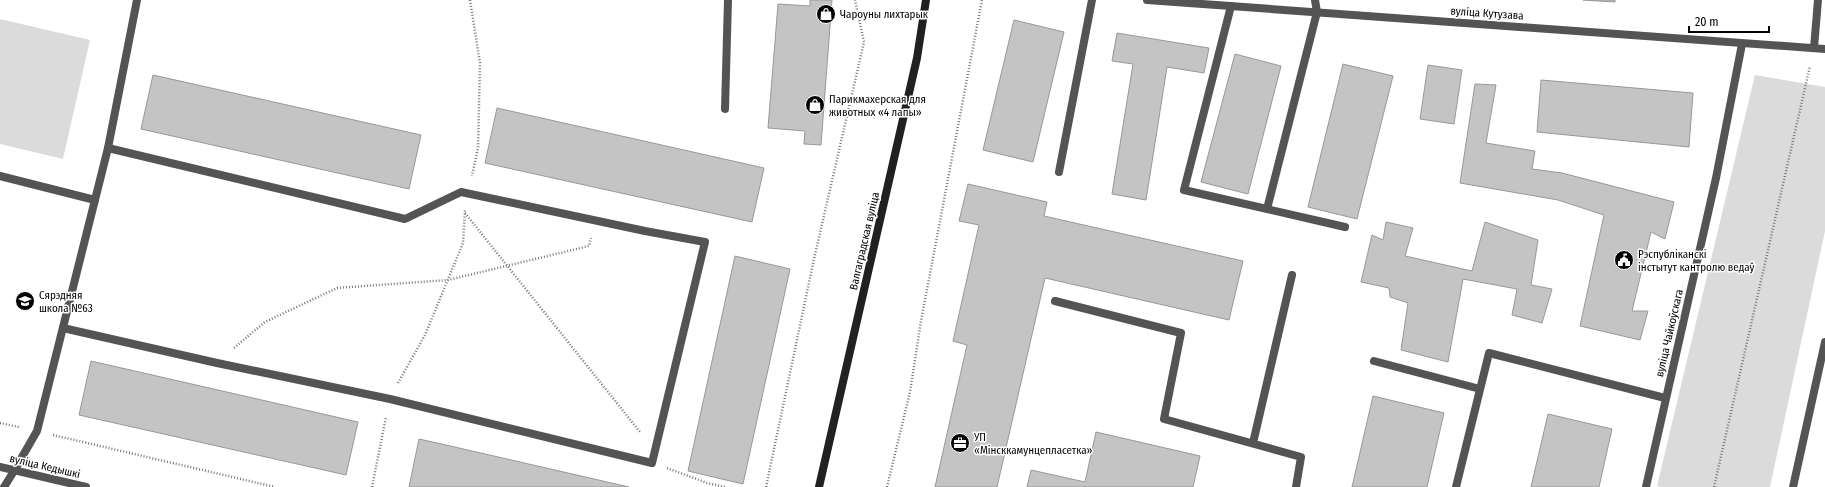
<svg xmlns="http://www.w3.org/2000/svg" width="1825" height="487" font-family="'Fira Sans Condensed',sans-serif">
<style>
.green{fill:#dbdbdb}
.building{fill:#c4c4c4;stroke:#989898}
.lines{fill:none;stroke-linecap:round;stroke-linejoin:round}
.path{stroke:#767676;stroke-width:2.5;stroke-dasharray:1 2;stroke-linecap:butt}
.service{stroke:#545454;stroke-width:8}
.minor{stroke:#545454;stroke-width:8}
.tertiary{stroke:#545454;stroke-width:8}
.secondary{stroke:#212121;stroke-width:8}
.labels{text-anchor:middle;stroke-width:3;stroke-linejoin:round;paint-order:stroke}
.street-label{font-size:11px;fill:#000;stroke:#fff}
.poi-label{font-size:11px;fill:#000;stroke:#fff;text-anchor:start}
</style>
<rect width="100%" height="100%" fill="#fff"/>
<path class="green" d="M 0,19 L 90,40 L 63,159 L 0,144 Z
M 1755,75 L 1825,87 L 1825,231 L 1770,487 L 1662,487 L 1657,486 Z"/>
<path class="building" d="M 810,0 L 832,0 L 821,145 L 804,144 L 805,131 L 768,128 L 778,4 L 810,6 Z
M 1583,0 L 1615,0 L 1615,2 Z
M 1014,20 L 1064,32 L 1033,162 L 983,150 Z
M 1117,33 L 1209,48 L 1204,73 L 1167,67 L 1146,200 L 1112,194 L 1133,64 L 1112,61 Z
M 1235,54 L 1281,66 L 1248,194 L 1201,182 Z
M 1343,64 L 1393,76 L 1357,219 L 1308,207 Z
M 1428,65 L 1462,70 L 1454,124 L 1420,119 Z
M 153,75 L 421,135 L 409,189 L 141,129 Z
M 1541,80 L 1693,93 L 1689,147 L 1537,132 Z
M 1475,84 L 1496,85 L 1486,143 L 1535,151 L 1532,169 L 1562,173 L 1674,202 L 1665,239 L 1651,232 L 1632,311 L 1648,311 L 1640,340 L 1580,326 L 1604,215 L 1558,200 L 1460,183 Z
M 497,108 L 764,168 L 752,222 L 485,163 Z
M 968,184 L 1047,202 L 1044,216 L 1243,261 L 1229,320 L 1045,278 L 997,487 L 935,487 L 967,345 L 953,341 L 979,225 L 959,221 Z
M 1386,222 L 1413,228 L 1405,256 L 1472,271 L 1485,222 L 1538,240 L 1531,285 L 1552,289 L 1542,323 L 1512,315 L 1517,289 L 1463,279 L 1448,362 L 1401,350 L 1408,303 L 1390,297 L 1389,288 L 1361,282 L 1372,235 L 1383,240 Z
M 735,256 L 790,269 L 743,484 L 688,471 Z
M 91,361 L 358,422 L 346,475 L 79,415 Z
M 1373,396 L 1444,413 L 1427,487 L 1352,487 Z
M 1548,414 L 1612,429 L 1599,487 L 1531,487 Z
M 1096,432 L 1200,456 L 1193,487 L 1027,487 L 1031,470 L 1085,482 Z
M 419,439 L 446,445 L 629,487 L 409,487 Z"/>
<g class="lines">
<path class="path" d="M 470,0 L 480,63 L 478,148 L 472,176
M 465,213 L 640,432
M 234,348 L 265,322 L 337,288 L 448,280 L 589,246 L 591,238
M 398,383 L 425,335 L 463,243 L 465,210
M 0,423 L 19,427
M 53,435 L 275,487
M 667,468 L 707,483 L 725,487
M 372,487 L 386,417
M 766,487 L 814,259 L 864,42 L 855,0
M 887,487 L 910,392 L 921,321 L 982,0
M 1714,487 L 1810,66"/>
<path class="service" d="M 1231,6 L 1184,190 L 1345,227
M 725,109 L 728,0
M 1059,172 L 1092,0
M 0,176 L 95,200
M 1267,209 L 1317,12
M 1055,301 L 1181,333 L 1164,419 L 1301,457 L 1296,487
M 63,328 L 217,363 L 390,399 L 652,463 L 705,242 L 645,231 L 461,192 L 405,219 L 108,148
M 1374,361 L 1480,389
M 1253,443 L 1292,275
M 4,487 L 14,471
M 1456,487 L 1489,353 L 1665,398"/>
<path class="minor" d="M 1315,0 L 1317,12
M 1814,48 L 1818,0
M 14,471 L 37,431 L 108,148 L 137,0
M 1646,487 L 1716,178 L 1742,44
M 1793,487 L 1825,342"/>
<path class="tertiary" d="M 1147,0 L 1825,49
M 0,467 L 86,487"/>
<path class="secondary" d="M 819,487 L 917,58 L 926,0"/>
</g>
<defs>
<g id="shop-disc" transform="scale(1)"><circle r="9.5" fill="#000" stroke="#fff"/><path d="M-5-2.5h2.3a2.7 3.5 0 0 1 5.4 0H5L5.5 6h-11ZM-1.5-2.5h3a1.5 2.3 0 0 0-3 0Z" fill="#fff"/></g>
<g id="civic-disc" transform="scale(1)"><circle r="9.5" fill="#000" stroke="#fff"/><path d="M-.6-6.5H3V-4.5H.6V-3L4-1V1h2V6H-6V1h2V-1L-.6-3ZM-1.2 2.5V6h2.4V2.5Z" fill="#fff"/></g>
<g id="school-disc" transform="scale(1)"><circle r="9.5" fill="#000" stroke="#fff"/><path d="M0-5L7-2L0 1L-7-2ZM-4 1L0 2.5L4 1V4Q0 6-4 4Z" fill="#fff"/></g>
<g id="office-disc" transform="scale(1)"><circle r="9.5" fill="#000" stroke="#fff"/><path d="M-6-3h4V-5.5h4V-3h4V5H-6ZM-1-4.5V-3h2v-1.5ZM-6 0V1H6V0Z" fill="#fff"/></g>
</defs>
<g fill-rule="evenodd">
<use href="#shop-disc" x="826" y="14"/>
<use href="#shop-disc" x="815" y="105"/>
<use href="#civic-disc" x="1624" y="260"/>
<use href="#school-disc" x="25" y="301"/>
<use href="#office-disc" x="960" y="443"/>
</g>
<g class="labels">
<g class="street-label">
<text transform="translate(1487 13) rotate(4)" y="4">вуліца Кутузава</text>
<text transform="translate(864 241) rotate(-77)" y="4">Валгаградская вуліца</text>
<text transform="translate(1669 333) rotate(-77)" y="4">вуліца Чайкоўскага</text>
<text transform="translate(45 466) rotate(13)" y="4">вуліца Кедышкі</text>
</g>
<g class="poi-label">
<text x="840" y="18">Чароуны лихтарык</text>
<text x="829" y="103">Парикмахерская для<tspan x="829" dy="13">животных «4 лапы»</tspan></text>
<text x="1638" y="258">Рэспубліканскі<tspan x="1638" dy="13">інстытут кантролю ведаў</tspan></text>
<text x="39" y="299">Сярэдняя<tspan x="39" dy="13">школа №63</tspan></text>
<text x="974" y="441">УП<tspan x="974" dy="13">«Мінсккамунцепласетка»</tspan></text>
</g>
</g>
<path d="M1689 26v6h80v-6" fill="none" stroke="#000000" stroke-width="2"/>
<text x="1695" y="26" font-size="12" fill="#000000" stroke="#ffffff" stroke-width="3" paint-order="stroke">20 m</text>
</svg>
